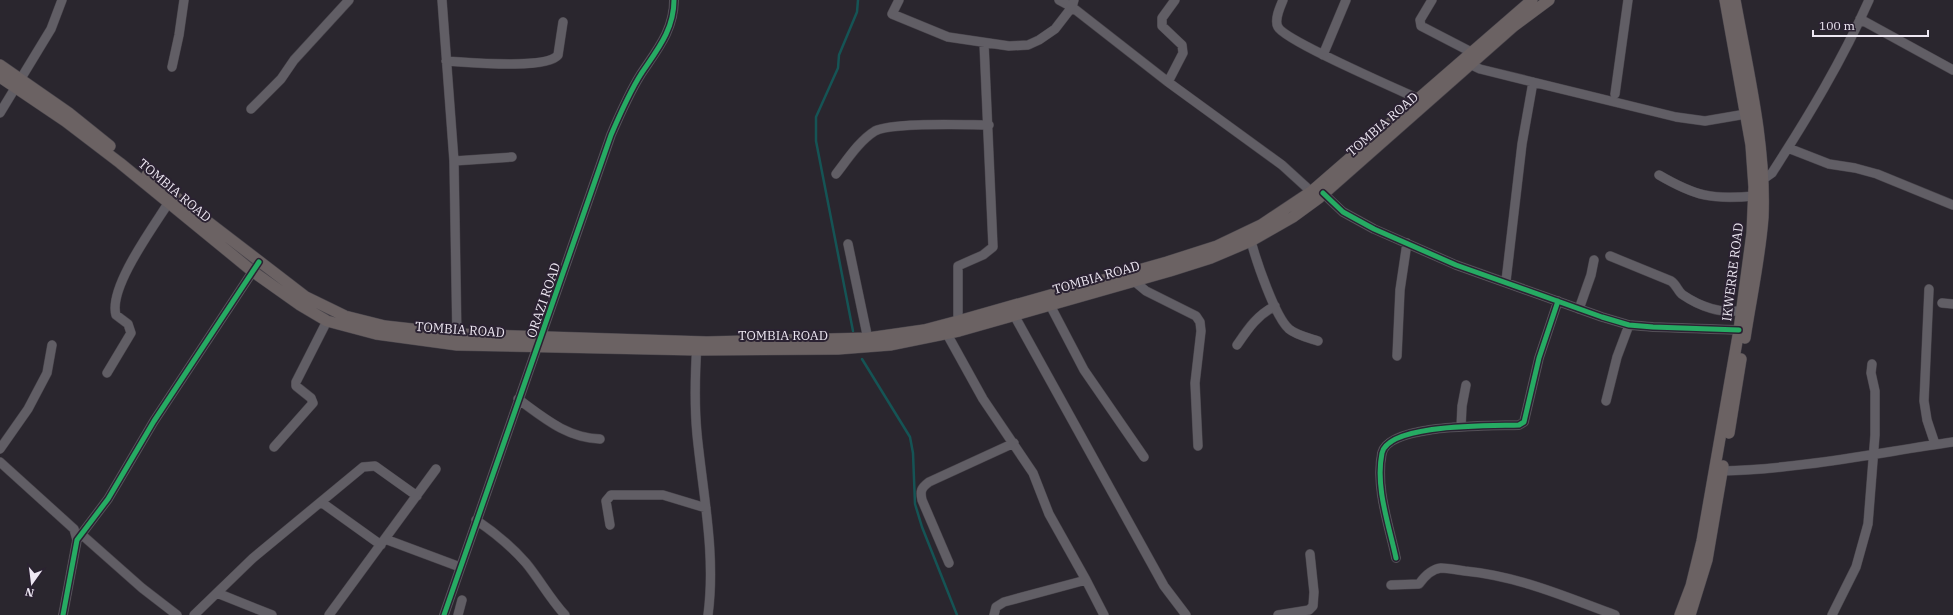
<svg xmlns="http://www.w3.org/2000/svg" width="1953" height="615" font-family="'IBM Plex Serif',serif">
<style>
.lines{fill:none;stroke-linecap:round;stroke-linejoin:round}
.stream{stroke:#155455;stroke-width:2.5}
.minor-casing{stroke:#47434a;stroke-width:10}
.major-casing{stroke:#47434a;stroke-width:12}
.minor{stroke:#615e65;stroke-width:9}
.major{stroke:#6b6263;stroke-width:11}
.cycleway-casing{stroke:#2b2232;stroke-width:8}
.cycleway{stroke:#26ab63;stroke-width:5}
.labels{text-anchor:middle;stroke-width:4;stroke-linejoin:round;paint-order:stroke}
.street-label{font-size:13px;fill:#eee8f3;stroke:#2b2232}
</style>
<rect width="100%" height="100%" fill="#2a262e"/>
<g class="lines">
<path class="stream" d="M 853,331 L 816,141 L 816,117 L 838,68 L 839,55 L 857,12 L 858,0
M 862,359 L 910,437 L 913,453 L 915,504 L 922,527 L 957,615"/>
<g class="minor-casing">
<path id="minor" d="M 442,0 L 454,161 L 457,340
M 899,0 L 892,14 L 948,37 L 1009,46 L 1028,45 L 1039,40 L 1055,29 L 1072,7 L 1074,0
M 1059,0 L 1072,7 L 1168,82 L 1282,165 L 1316,196
M 1283,0 C 1280,7 1274,20 1278,27 C 1285,41 1402,91 1423,101
M 1432,0 L 1420,20 L 1421,26 L 1477,55
M 1860,19 L 1953,70
M 1323,55 L 1346,0
M 446,61 C 466,62 547,70 558,55 L 563,22
M 1465,62 L 1480,69 L 1676,117 L 1705,121 L 1746,114
M 172,67 L 179,35 L 184,0
M 1168,82 L 1183,53 L 1182,45 L 1162,26 L 1162,18 L 1175,0
M 1615,94 L 1628,0
M 251,109 L 281,79 L 294,60 L 349,0
M 0,113 L 51,29 L 62,0
M 1788,148 L 1829,164 L 1855,168 L 1877,174 L 1953,205
M 454,161 L 512,157
M 836,174 C 847,160 859,141 875,131 C 892,122 966,125 989,125
M 1659,175 C 1695,196 1712,200 1754,196
M 1759,181 L 1762,180 L 1772,173 C 1808,117 1842,61 1869,0
M 1323,193 L 1343,212 L 1374,229 L 1456,265 L 1602,317 L 1629,325 L 1653,327 L 1739,330
M 1251,241 C 1256,260 1275,317 1289,329 C 1296,335 1309,338 1318,341
M 848,244 L 869,344
M 1610,256 L 1671,281 C 1677,285 1678,292 1683,295 C 1699,306 1723,315 1741,310
M 1134,281 L 1146,291 L 1196,316 L 1200,322 L 1201,331 L 1195,383 L 1198,446
M 1506,281 L 1522,144 L 1533,82
M 1929,289 L 1924,401 L 1927,420 L 1935,444
M 1942,303 L 1953,304
M 1050,305 L 1084,370 L 1144,457
M 1579,309 L 1591,275 L 1594,260
M 1014,315 L 1164,586 L 1186,615
M 958,327 L 958,266 L 983,255 L 993,247 L 984,43
M 947,334 L 983,399 L 1033,473 L 1049,514 L 1086,580 L 1104,615
M 697,343 C 695,374 694,403 697,434 C 703,495 716,554 708,615
M 1237,345 C 1248,329 1257,315 1275,306
M 1397,356 L 1400,290 L 1407,243
M 107,373 L 131,333 L 128,324 L 116,315 C 108,288 154,226 169,202
M 518,399 C 544,418 567,438 600,439
M 1606,401 L 1617,357 L 1629,325
M 1461,427 L 1462,406 L 1466,385
M 274,447 L 313,403 L 311,398 L 296,386 L 296,382 L 327,321
M 0,449 L 28,409 L 47,373 L 52,345
M 0,462 L 74,529 L 77,540
M 1722,471 C 1800,469 1876,453 1953,442
M 321,502 L 381,545
M 476,520 C 494,532 511,546 526,563 C 540,580 550,599 565,615
M 610,525 L 606,501 L 611,495 L 663,495 L 706,508
M 81,534 L 142,588 L 177,615
M 385,539 L 460,567
M 1396,558 C 1389,525 1375,487 1382,453 C 1389,423 1493,426 1519,425 L 1524,422 L 1539,358 L 1558,301
M 949,563 L 922,500 C 920,491 921,488 929,482 L 1014,443
M 1391,585 L 1419,584 C 1424,577 1431,569 1441,568 C 1448,568 1457,570 1465,571 C 1518,576 1566,597 1615,615
M 217,593 L 272,615
M 63,615 L 77,540 L 108,499 L 154,421 L 259,262
M 194,615 L 253,558 L 363,467 L 375,466 L 417,496
M 329,615 L 436,469
M 444,615 L 611,135 C 620,114 629,93 641,74 C 657,50 674,30 674,0
M 458,615 L 462,600
M 994,615 L 996,607 L 1004,602 L 1086,580
M 1278,615 L 1309,610 L 1313,606 L 1314,592 L 1310,554
M 1832,615 L 1856,567 L 1868,524 L 1875,435 L 1875,391 L 1871,373 L 1872,364"/>
</g>
<g class="major-casing">
<path id="major" d="M 1735,0 C 1748,72 1766,144 1763,217 C 1760,258 1751,298 1745,338
M 0,65 L 69,113 L 110,146
M 0,77 L 65,121 L 120,163 L 252,271 L 300,305 L 327,321 L 376,334 L 457,345 L 697,350 L 838,349 L 890,345 L 959,331 L 1170,271 L 1211,258 L 1251,241 L 1293,217 L 1319,198 L 1514,26 L 1549,0
M 147,175 L 306,297 L 345,316 L 385,326 L 457,334 L 707,342 L 868,338 L 924,330 L 958,321 L 1167,262 L 1217,246 L 1261,225 L 1312,191 L 1532,0
M 1729,433 L 1741,359
M 1680,615 L 1691,586 L 1702,541 L 1739,330 L 1752,233 L 1754,187 L 1751,145 L 1725,0
M 1690,615 L 1707,560 L 1723,466"/>
</g>
<use href="#minor" class="minor"/>
<use href="#major" class="major"/>
<g class="cycleway-casing">
<path id="cycleway" d="M 1323,193 L 1343,212 L 1374,229 L 1456,265 L 1602,317 L 1629,325 L 1653,327 L 1739,330
M 1396,558 C 1389,525 1375,487 1382,453 C 1389,423 1493,426 1519,425 L 1524,422 L 1539,358 L 1558,301
M 63,615 L 77,540 L 108,499 L 154,421 L 259,262
M 444,615 L 611,135 C 620,114 629,93 641,74 C 657,50 674,30 674,0"/>
</g>
<use href="#cycleway" class="cycleway"/>
</g>
<g class="labels">
<g class="street-label">
<text transform="translate(1382 124) rotate(-41)" y="5">TOMBIA ROAD</text>
<text transform="translate(175 190) rotate(40)" y="5">TOMBIA ROAD</text>
<text transform="translate(1732 272) rotate(-83)" y="5">IKWERRE ROAD</text>
<text transform="translate(1096 277) rotate(-16)" y="5">TOMBIA ROAD</text>
<text transform="translate(543 300) rotate(-71)" y="5">ORAZI ROAD</text>
<text transform="translate(460 329) rotate(4)" y="5">TOMBIA ROAD</text>
<text x="783" y="340">TOMBIA ROAD</text>
</g>
</g>
<g transform="translate(32 583) rotate(194)" stroke="#2b2232" stroke-width="3" paint-order="stroke">
<path d="M0-3L7 15L0 10L-7 15Z" fill="#eee8f3"/>
<text y="-6" font-size="11" font-weight="bold" text-anchor="middle" fill="#eee8f3">N</text>
</g>
<path d="M1813 30v6h115v-6" fill="none" stroke="#eee8f3" stroke-width="2"/>
<text x="1819" y="30" font-size="12" fill="#eee8f3" stroke="#2b2232" stroke-width="3" paint-order="stroke">100 m</text>
</svg>
